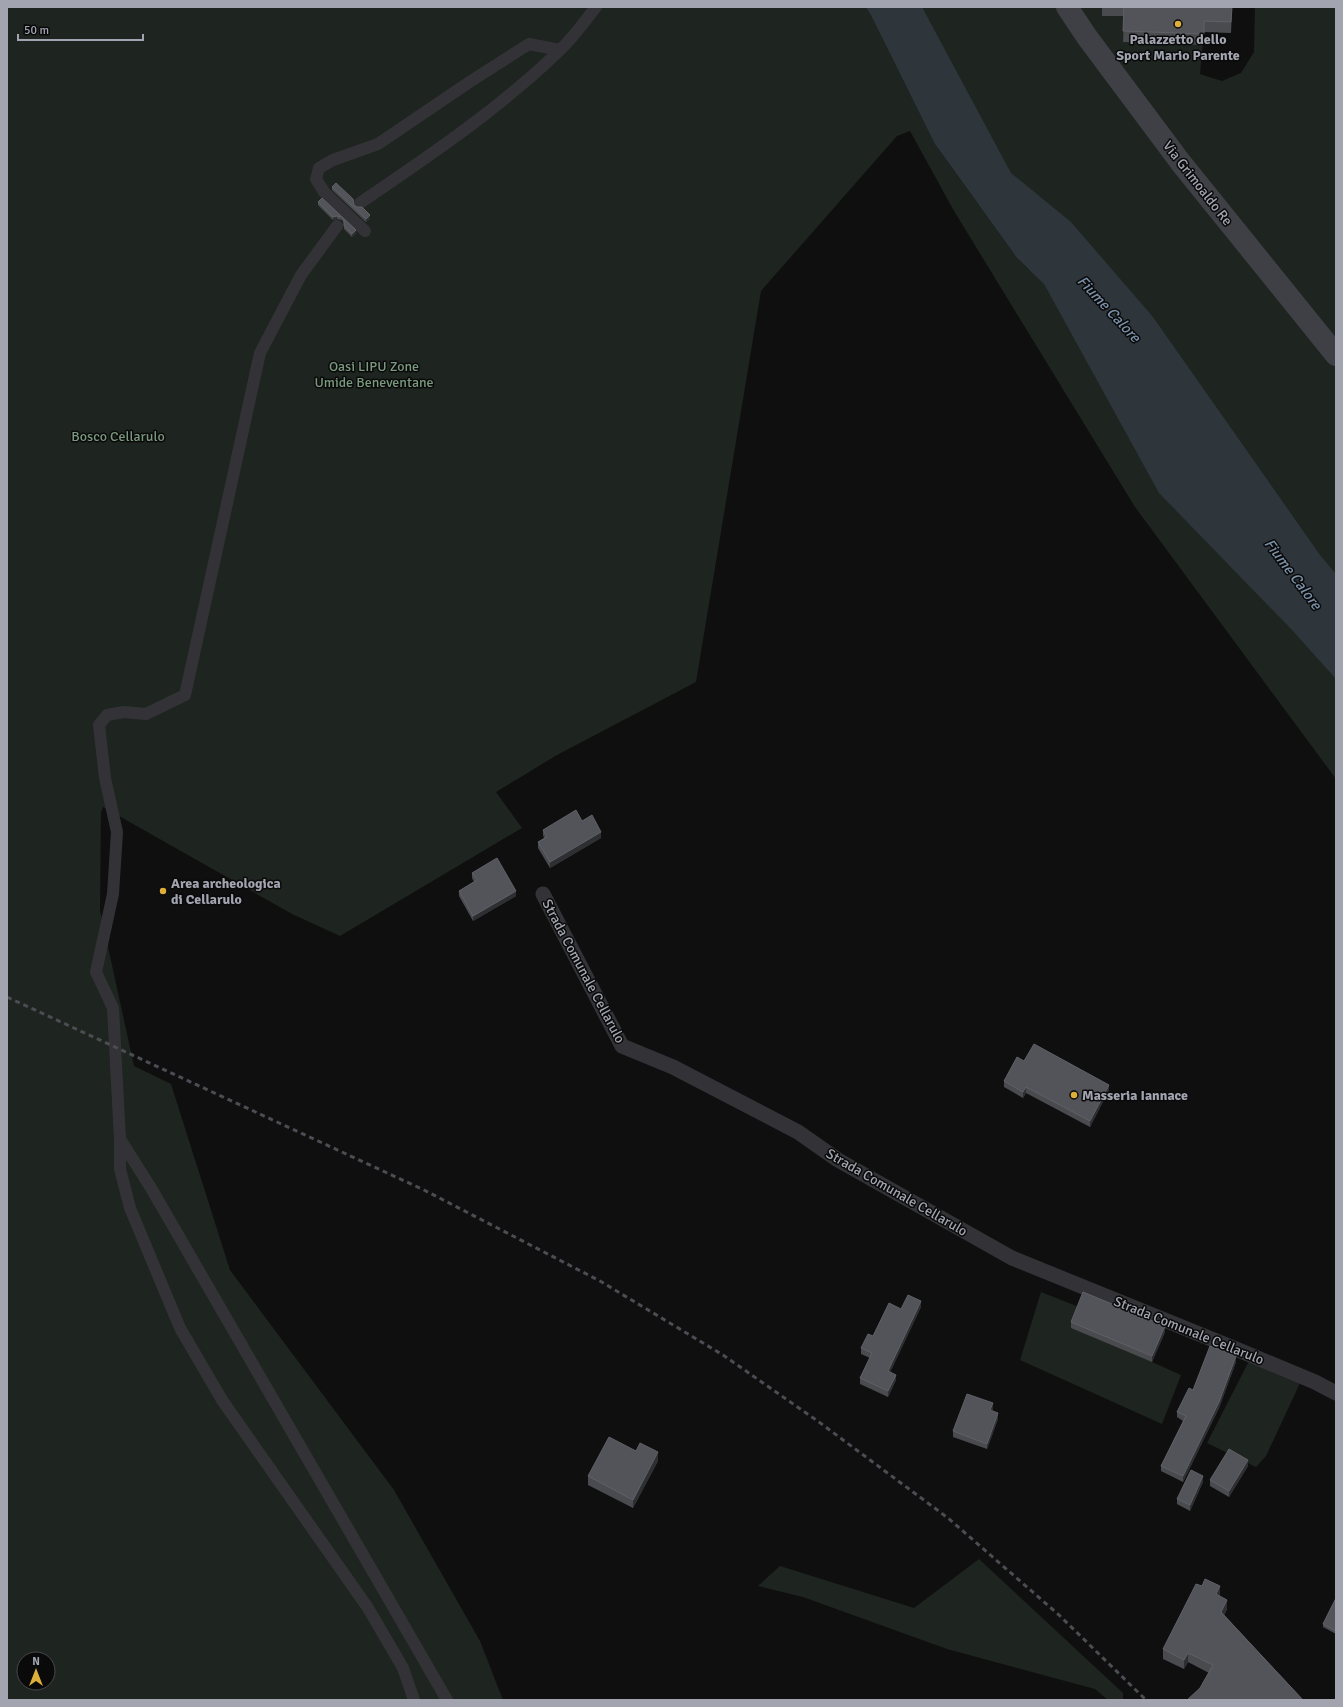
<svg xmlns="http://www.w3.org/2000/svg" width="1343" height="1707" font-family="Signika,sans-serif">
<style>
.green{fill:#1e241f;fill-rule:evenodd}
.water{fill:#2e353b}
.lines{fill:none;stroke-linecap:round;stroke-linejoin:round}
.pedestrian{stroke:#333337;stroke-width:12}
.minor{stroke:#333337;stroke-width:15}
.secondary{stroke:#3f4045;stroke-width:22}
.rail{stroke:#4c4d52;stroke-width:3;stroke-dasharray:5 4;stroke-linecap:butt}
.wall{fill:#4a4b4f}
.shaded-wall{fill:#2e2f32}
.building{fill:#53545a;stroke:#606167}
.poi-dot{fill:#ddaf3a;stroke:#0a0a0b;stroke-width:1.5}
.labels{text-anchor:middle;stroke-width:3;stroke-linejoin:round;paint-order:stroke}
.poi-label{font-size:14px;font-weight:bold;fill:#a2a5b0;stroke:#0a0a0b;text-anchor:start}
.street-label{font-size:14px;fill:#a2a5b0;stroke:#0a0a0b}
.park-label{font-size:14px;fill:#7a997e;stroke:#0a0a0b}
.water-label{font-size:15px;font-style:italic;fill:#7b91a8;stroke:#0a0a0b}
</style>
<rect width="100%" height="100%" fill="#0f0f10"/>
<path class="green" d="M 7,7 L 1232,7 L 1231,33 L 1204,32 L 1200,74 L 1222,81 L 1241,73 L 1254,52 L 1255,7 L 1336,7 L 1336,779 L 1135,507 L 954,211 L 910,131 L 897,136 L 761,291 L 696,682 L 557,755 L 496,792 L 522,828 L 340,936 L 292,914 L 103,807 L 101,812 L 100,910 L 134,1066 L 171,1084 L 230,1270 L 394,1490 L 480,1641 L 503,1700 L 7,1700 ZM 935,144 L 1029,270 L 1017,258 ZM 24,1659 L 48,1659 L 48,1683 L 24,1683 Z
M 1041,1292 L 1079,1307 L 1152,1362 L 1181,1375 L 1162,1424 L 1020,1360 Z
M 1249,1361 L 1300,1383 L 1266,1456 L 1256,1467 L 1207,1443 Z
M 979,1559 L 1123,1693 L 1123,1700 L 1108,1700 L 1095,1689 L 947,1649 L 803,1597 L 758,1586 L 780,1566 L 914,1608 Z"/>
<path class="water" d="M 866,7 L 922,7 L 1011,173 L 1071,222 L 1153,317 L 1320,555 L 1336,574 L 1336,679 L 1292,630 L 1159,493 L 1044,284 L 1017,258 L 935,144 L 871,15 Z"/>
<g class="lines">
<path class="pedestrian" d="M 360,203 C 429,156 499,109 559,51 C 573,38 584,22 596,7
M 337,226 L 301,275 L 260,353 L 185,695 L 146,714 L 124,712 L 107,715 L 99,725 L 105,778 L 117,832 L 113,894 L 96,972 L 113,1008 L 120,1139 L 151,1188 L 447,1700
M 365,231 L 324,192 L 316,179 L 319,168 L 333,160 L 378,144 L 471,81 L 529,44 L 560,50
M 120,1139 L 120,1169 L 130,1208 L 180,1328 L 222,1400 L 368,1608 L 403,1668 L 414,1700"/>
<path class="minor" d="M 543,894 L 622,1046 L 673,1067 L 798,1132 L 838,1160 L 1012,1258 L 1236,1349 L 1315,1382 L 1336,1393"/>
<path class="secondary" d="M 1067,7 L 1087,37 L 1181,163 L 1336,355"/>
<path class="rail" d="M 7,997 L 424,1190 L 600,1281 L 723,1355 L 819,1422 L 948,1518 L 1059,1615 L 1146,1700"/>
</g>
<path class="wall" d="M 1102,7 L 1232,7 L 1231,33 L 1204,32 L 1204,45 L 1123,42 L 1124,16 L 1102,16 Z
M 332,187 L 354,205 L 370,218 L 366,222 L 332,190 Z
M 322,198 L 356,230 L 356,233 L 352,237 L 344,229 L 344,223 L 342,220 L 337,219 L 333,220 L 318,205 L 318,202 Z
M 582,821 L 601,838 L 550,868 L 538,848 L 538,842 L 544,838 L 543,835 L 543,830 Z
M 472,873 L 516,896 L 473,921 L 459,896 L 459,891 L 474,882 L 472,878 Z
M 1024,1061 L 1109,1090 L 1090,1127 L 1026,1093 L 1023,1098 L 1004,1087 L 1004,1081 Z
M 921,1307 L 890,1372 L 896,1380 L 888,1397 L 860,1384 L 860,1378 L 870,1358 L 861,1354 L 861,1348 L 901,1309 Z
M 1071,1322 L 1165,1332 L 1152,1362 L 1071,1328 Z
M 1236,1362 L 1219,1408 L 1183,1482 L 1161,1471 L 1161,1466 L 1183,1421 L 1177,1417 L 1177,1412 L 1193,1390 Z
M 993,1409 L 992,1411 L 998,1419 L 987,1449 L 953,1437 L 953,1431 Z
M 636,1451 L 658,1461 L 633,1508 L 588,1485 L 588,1476 Z
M 1248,1466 L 1229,1497 L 1210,1486 L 1210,1480 Z
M 1203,1482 L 1190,1511 L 1177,1504 L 1177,1499 Z
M 1220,1596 L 1227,1609 L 1224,1615 L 1303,1700 L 1200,1688 L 1209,1673 L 1188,1662 L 1184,1669 L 1163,1659 L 1163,1649 Z
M 1336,1598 L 1336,1634 L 1323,1627 L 1323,1624 Z"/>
<path class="shaded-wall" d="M 370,215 L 370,218 L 366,222 L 366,219 Z
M 337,216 L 337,219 L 333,220 L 333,217 Z
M 356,230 L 356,233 L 352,237 L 352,234 Z
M 601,832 L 601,838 L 550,868 L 550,862 Z
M 516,891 L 516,896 L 473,921 L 473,916 Z
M 1109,1085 L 1109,1090 L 1090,1127 L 1090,1121 Z
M 1026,1087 L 1026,1093 L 1023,1098 L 1023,1092 Z
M 921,1301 L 921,1307 L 888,1377 L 888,1371 Z
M 1165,1326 L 1165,1332 L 1152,1362 L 1152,1356 Z
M 1236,1356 L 1236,1362 L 1219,1408 L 1183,1482 L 1183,1476 Z
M 896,1375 L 896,1380 L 888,1397 L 888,1391 Z
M 993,1403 L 993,1409 L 990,1416 L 990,1410 Z
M 998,1413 L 998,1419 L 987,1449 L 987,1444 Z
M 658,1452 L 658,1461 L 633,1508 L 633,1500 Z
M 1248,1460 L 1248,1466 L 1229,1497 L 1229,1491 Z
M 1203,1476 L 1203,1482 L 1190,1511 L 1190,1505 Z
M 1220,1586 L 1220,1596 L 1216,1604 L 1216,1594 Z
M 1227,1600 L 1227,1609 L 1221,1622 L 1221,1612 Z
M 1188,1653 L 1188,1662 L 1184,1669 L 1184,1660 Z"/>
<path class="building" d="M 1124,7 L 1232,7 L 1231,22 L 1204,21 L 1204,34 L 1123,31 Z
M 336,183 L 353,199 L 354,205 L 357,207 L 362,207 L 370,215 L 366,219 L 332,187 Z
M 322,198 L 356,230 L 352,234 L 344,226 L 344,220 L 342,217 L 337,216 L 333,217 L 318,202 Z
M 576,810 L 582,821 L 592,815 L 601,832 L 550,862 L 538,842 L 547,837 L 543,830 Z
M 497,858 L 516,891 L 473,916 L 459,891 L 477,880 L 472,873 Z
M 1034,1044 L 1109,1085 L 1090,1121 L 1026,1087 L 1023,1092 L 1004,1081 L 1017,1057 L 1024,1061 Z
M 1083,1292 L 1165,1326 L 1152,1356 L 1071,1322 Z
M 908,1295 L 921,1301 L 888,1371 L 896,1375 L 888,1391 L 860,1378 L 872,1353 L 861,1348 L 868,1334 L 873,1336 L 889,1303 L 901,1309 Z
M 1210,1346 L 1236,1356 L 1219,1402 L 1183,1476 L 1161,1466 L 1186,1416 L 1177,1412 L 1189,1388 L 1193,1390 Z
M 967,1394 L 993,1403 L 990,1410 L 998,1413 L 987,1444 L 953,1431 Z
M 609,1437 L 636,1451 L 640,1443 L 658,1452 L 633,1500 L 588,1476 Z
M 1229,1449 L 1248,1460 L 1229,1491 L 1210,1480 Z
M 1191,1470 L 1203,1476 L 1190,1505 L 1177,1499 Z
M 1205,1579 L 1220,1586 L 1216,1594 L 1227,1600 L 1221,1612 L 1303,1700 L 1187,1700 L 1200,1688 L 1213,1665 L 1188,1653 L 1184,1660 L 1163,1649 L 1196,1584 L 1202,1586 Z
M 1336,1598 L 1336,1631 L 1323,1624 Z"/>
<g class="poi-dot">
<circle cx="1178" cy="24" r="4"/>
<circle cx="163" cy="891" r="4"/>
<circle cx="1074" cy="1095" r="4"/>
</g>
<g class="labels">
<g class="poi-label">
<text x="1178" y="44" text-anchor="middle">Palazzetto dello<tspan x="1178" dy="16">Sport Mario Parente</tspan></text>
<text x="171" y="888">Area archeologica<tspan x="171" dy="16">di Cellarulo</tspan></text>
<text x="1082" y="1100">Masseria Iannace</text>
</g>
<g class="street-label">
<text transform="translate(1198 183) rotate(52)" y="5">Via Grimoaldo Re</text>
<text transform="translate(584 971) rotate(62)" y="5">Strada Comunale Cellarulo</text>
<text transform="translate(897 1192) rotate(30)" y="5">Strada Comunale Cellarulo</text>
<text transform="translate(1189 1330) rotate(22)" y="5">Strada Comunale Cellarulo</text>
</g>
<g class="park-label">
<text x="374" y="371">Oasi LIPU Zone<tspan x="374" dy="16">Umide Beneventane</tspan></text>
<text x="118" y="441">Bosco Cellarulo</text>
</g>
<g class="water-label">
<text transform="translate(1109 309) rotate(47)" y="5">Fiume Calore</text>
<text transform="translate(1293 574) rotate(53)" y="5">Fiume Calore</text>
</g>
</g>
<rect width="1343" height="1707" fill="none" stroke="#a2a5b0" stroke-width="16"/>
<g transform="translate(36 1671)"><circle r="19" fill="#0a0a0b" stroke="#47484d"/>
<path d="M0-3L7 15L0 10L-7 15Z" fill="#ddaf3a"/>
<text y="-6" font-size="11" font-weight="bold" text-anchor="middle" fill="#a2a5b0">N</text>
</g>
<path d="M18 34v6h125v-6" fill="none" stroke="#a2a5b0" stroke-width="2"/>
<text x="24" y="34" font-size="12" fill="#a2a5b0" stroke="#0a0a0b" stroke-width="3" paint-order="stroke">50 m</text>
</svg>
